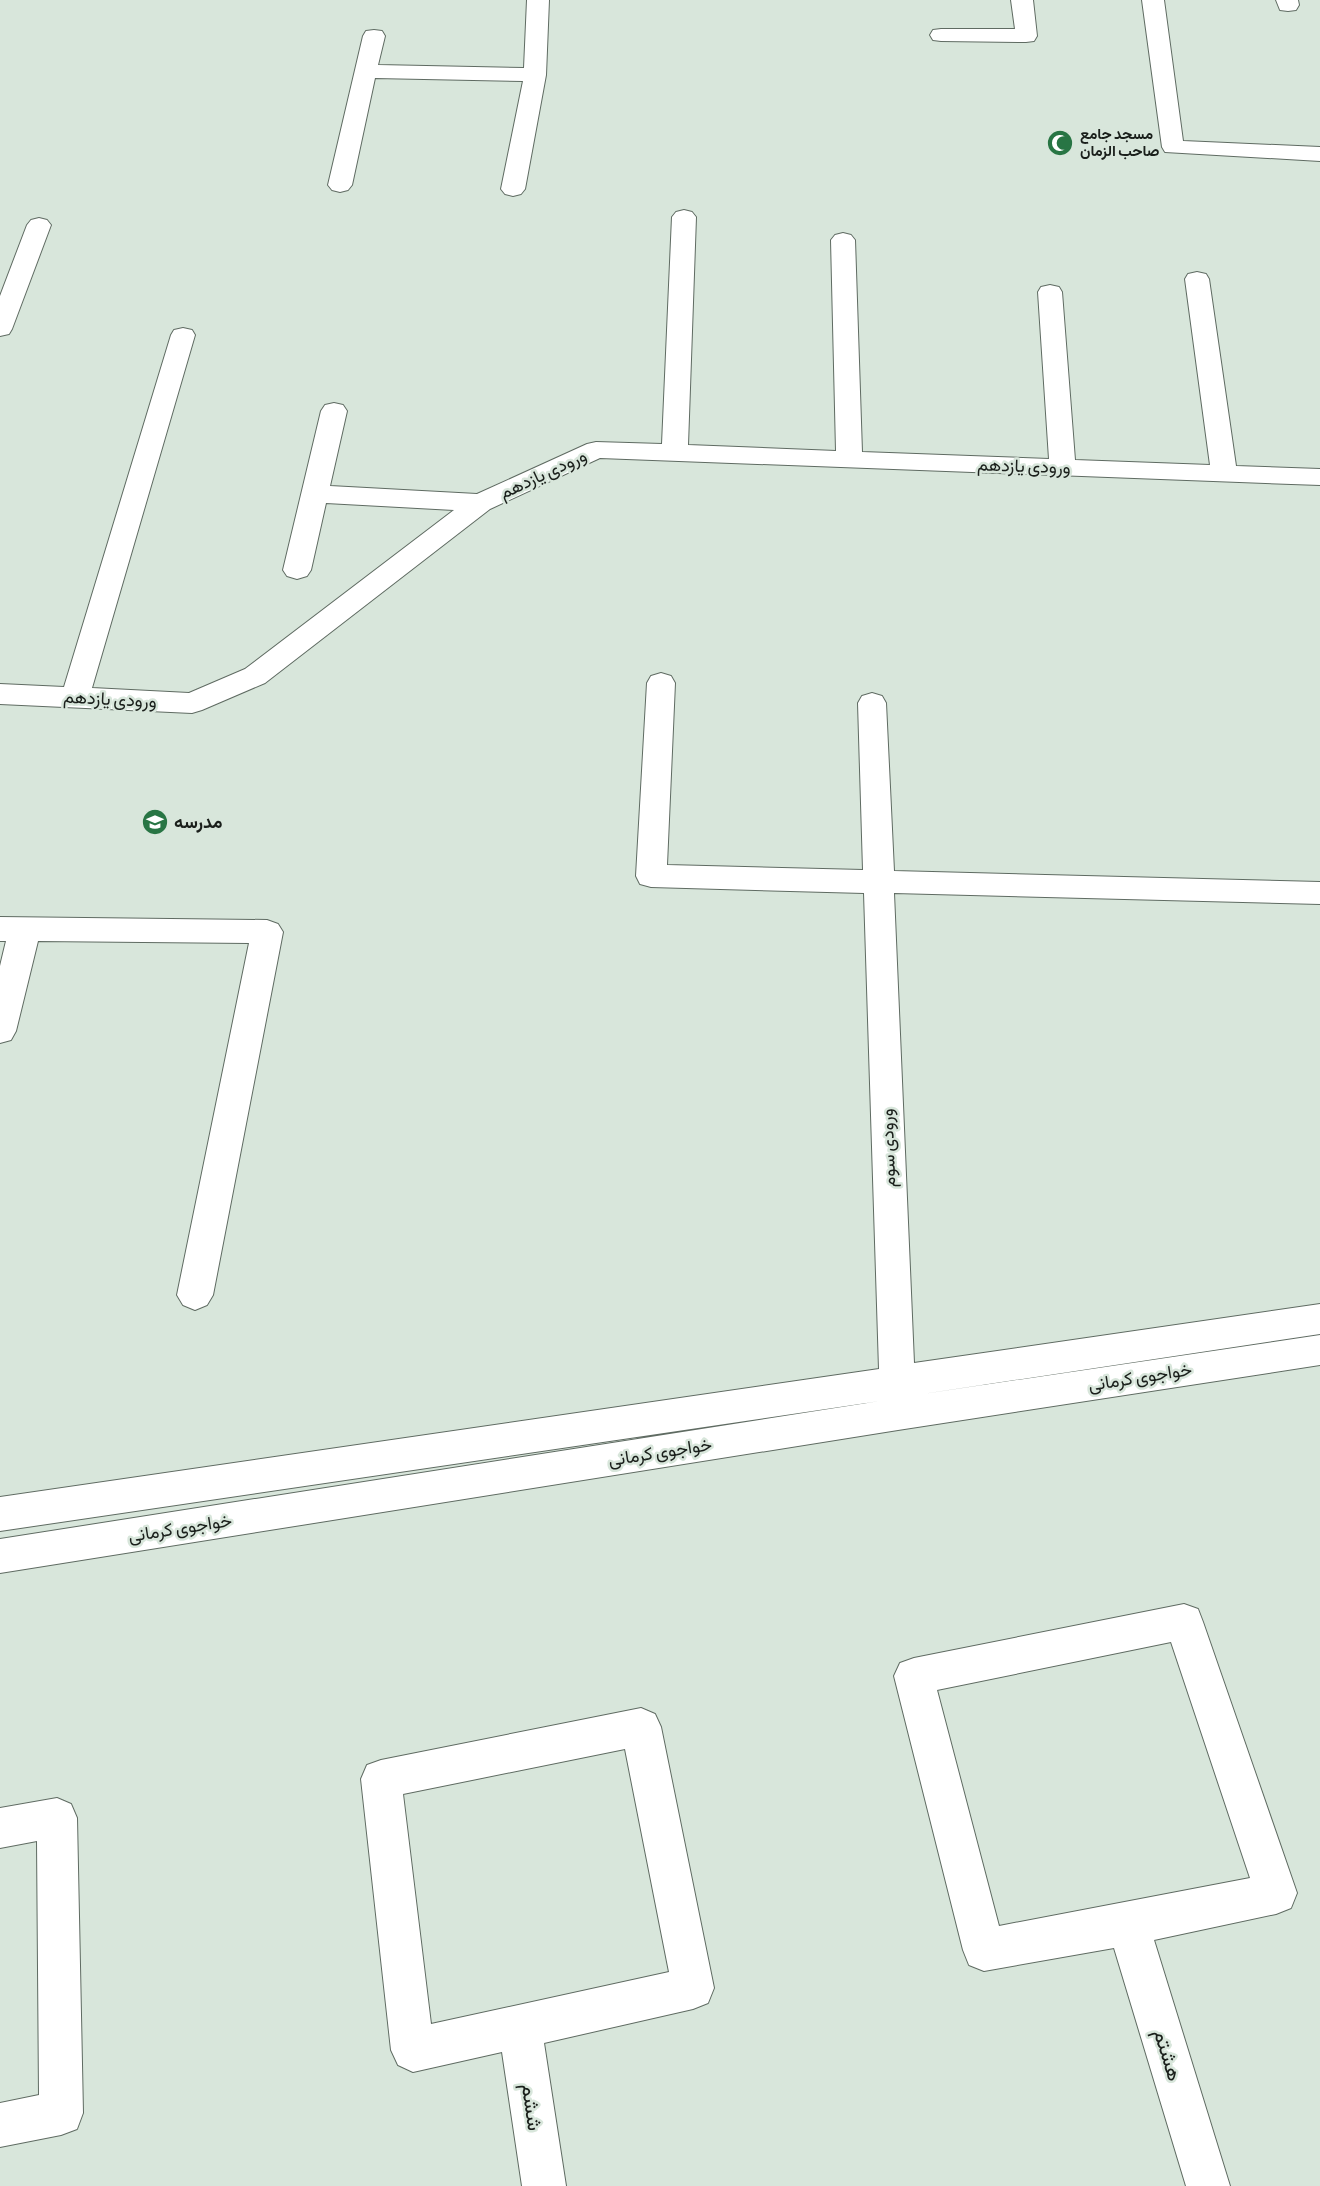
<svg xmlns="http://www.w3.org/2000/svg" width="1320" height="2186" font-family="'Sofia Sans Condensed',Vazirmatn,sans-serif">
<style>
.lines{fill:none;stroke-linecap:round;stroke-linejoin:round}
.street-casing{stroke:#5f6b62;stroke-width:2}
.street{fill:#fff;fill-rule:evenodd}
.labels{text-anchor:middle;stroke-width:5;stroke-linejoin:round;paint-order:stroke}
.far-poi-label{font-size:15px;font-weight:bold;fill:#1a1f1b;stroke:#d8e6db;text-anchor:start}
.street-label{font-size:18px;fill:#1a1f1b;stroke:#d8e6db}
.poi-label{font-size:18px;font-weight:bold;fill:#1a1f1b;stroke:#d8e6db;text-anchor:start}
.near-street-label{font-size:21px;fill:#1a1f1b;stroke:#d8e6db}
</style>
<rect width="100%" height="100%" fill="#d8e6db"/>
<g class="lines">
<g class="street-casing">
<path id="street" d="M 527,0 L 549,0 L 546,75 L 525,189 L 521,194 L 513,196 L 505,194 L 501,189 L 523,81 L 375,78 L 352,185 L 348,190 L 340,192 L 332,190 L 328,185 L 363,36 L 366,31 L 374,30 L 382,31 L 385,36 L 378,65 L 524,68 Z
M 1011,0 L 1033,0 L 1037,36 L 1034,41 L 1026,42 L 941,41 L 933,40 L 930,35 L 933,30 L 941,29 L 1015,29 Z
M 1142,0 L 1164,0 L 1183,141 L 1320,147 L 1320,161 L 1165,152 L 1162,147 Z
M 1276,0 L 1298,0 L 1299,5 L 1296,10 L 1288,11 L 1280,10 Z
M 684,210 L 692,212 L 696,217 L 688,445 L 836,451 L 831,240 L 835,235 L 843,233 L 851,235 L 855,240 L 862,452 L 1049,459 L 1038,292 L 1041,287 L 1050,285 L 1059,287 L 1062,292 L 1075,460 L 1210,465 L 1185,279 L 1188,274 L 1197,272 L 1206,274 L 1209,279 L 1236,466 L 1320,469 L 1320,485 L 600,458 L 490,509 L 265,683 L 202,710 L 192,713 L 0,704 L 0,684 L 64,687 L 171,335 L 174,330 L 183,328 L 192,330 L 195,335 L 92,688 L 189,693 L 245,669 L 454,510 L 326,503 L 311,570 L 307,576 L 297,579 L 287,576 L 283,570 L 321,411 L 325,405 L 334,403 L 343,405 L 347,411 L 330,486 L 477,494 L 587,444 L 596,442 L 662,444 L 672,217 L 676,212 Z
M 39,218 L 47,220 L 51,225 L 12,329 L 9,334 L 0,336 L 0,296 L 27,225 L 31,220 Z
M 661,673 L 671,676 L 675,683 L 667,865 L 863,870 L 858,703 L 862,696 L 872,693 L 882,696 L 886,703 L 894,871 L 1320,882 L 1320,904 L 894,893 L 914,1363 L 1320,1304 L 1320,1334 L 916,1395 L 1320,1335 L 1320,1365 L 898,1430 L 0,1573 L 0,1539 L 880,1401 L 0,1531 L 0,1497 L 879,1369 L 864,893 L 651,887 L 640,884 L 636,876 L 647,683 L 651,676 Z
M 0,917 L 267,920 L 278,924 L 283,932 L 213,1295 L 207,1305 L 195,1310 L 183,1305 L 177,1295 L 249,943 L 38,941 L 16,1031 L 11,1040 L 0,1043 L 0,966 L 6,941 L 0,941 Z
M 1184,1604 L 1198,1609 L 1203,1622 L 1297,1893 L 1291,1908 L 1276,1914 L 1154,1940 L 1230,2186 L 1186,2186 L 1114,1948 L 984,1971 L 969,1965 L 963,1950 L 894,1676 L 900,1663 L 914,1658 ZM 1171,1642 L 1250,1878 L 999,1926 L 937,1690 Z
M 641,1708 L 655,1714 L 661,1727 L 714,1988 L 708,2003 L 693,2009 L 544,2043 L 566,2186 L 522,2186 L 502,2052 L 413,2072 L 398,2065 L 391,2050 L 361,1779 L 367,1765 L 381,1760 ZM 625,1749 L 669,1972 L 431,2024 L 403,1794 Z
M 57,1798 L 71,1804 L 77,1818 L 83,2113 L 77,2129 L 61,2135 L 0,2147 L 0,2103 L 39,2095 L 37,1841 L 0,1848 L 0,1808 Z"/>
</g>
<use href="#street" class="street"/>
</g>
<defs>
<g id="mosque-disc" transform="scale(1.35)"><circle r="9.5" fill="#287544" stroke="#d8e6db"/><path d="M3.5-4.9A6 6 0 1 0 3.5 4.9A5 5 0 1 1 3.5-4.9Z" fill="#fff"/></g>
<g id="school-disc" transform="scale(1.35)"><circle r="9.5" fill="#287544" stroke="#d8e6db"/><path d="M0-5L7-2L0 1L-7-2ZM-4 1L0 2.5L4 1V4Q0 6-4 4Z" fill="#fff"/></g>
</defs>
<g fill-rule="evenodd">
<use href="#mosque-disc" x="1060" y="143"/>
<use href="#school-disc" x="155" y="822"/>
</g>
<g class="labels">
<g class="far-poi-label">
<text x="1080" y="139">مسجد جامع<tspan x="1080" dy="17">صاحب الزمان</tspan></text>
</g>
<g class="street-label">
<text transform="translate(1024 466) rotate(2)" y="6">ورودی یازدهم</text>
<text transform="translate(543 474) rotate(-25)" y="6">ورودی یازدهم</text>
<text transform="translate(110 699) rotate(3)" y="6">ورودی یازدهم</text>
<text transform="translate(888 1148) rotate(-92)" y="6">ورودی سوم</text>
<text transform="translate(1140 1377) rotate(-9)" y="6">خواجوی کرمانی</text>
<text transform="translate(660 1452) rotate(-9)" y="6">خواجوی کرمانی</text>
<text transform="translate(180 1528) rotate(-9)" y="6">خواجوی کرمانی</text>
</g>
<g class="poi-label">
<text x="174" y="828">مدرسه</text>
</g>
<g class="near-street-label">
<text transform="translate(1168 2055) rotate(73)" y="7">هشتم</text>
<text transform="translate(532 2107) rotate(82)" y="7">ششم</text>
</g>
</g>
</svg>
